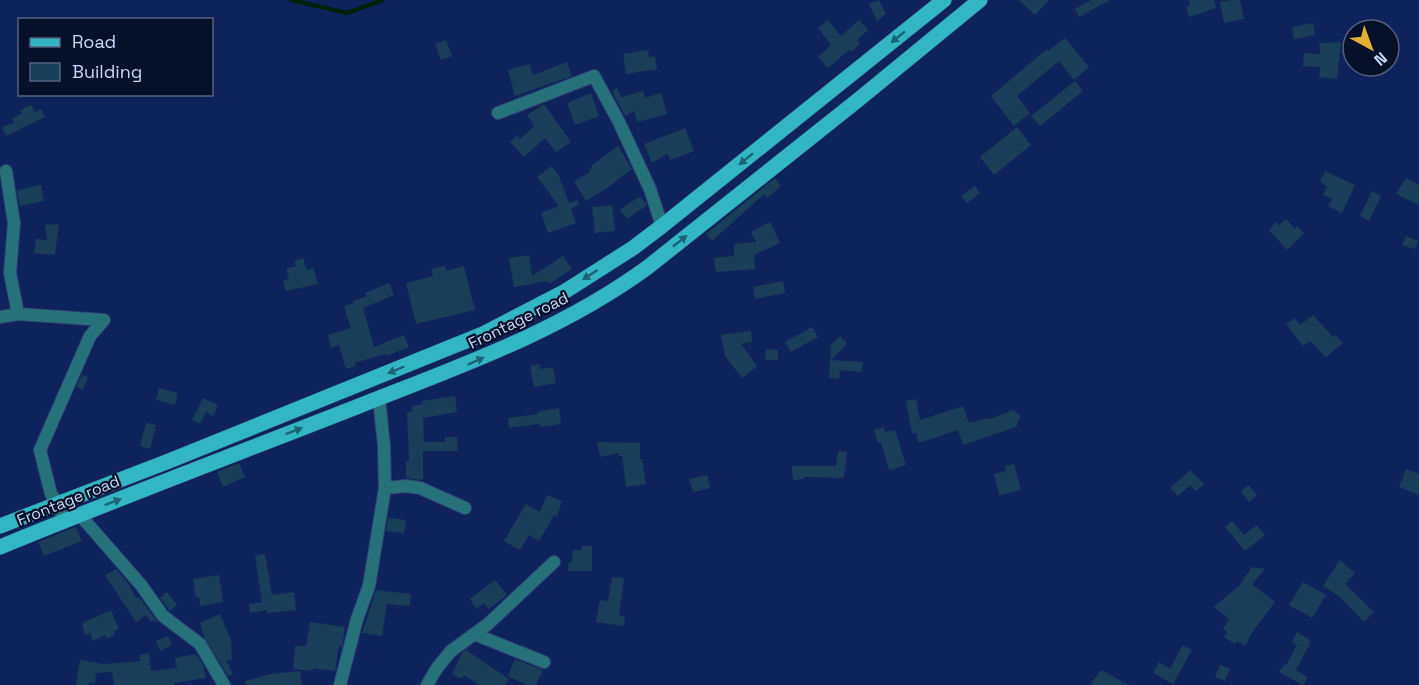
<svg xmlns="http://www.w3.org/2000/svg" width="1419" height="685" font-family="'Space Grotesk',sans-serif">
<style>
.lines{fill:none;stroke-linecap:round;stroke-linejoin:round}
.stream{stroke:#022105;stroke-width:4}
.building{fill:#193e5a}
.minor-casing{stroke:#2c4075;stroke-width:14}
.major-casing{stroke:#2c4075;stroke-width:16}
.minor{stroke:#27727a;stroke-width:12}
.major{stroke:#33b6c3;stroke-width:15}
.oneway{fill:#1c6376}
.labels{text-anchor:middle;stroke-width:4.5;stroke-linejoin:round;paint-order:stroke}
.street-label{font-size:16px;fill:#c8d9fd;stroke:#061028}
</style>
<rect width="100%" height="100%" fill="#0e235b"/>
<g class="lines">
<path class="stream" d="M 291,0 L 347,13 L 383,0"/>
</g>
<path class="building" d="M 879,0 L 886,14 L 877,21 L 869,4 Z
M 1019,0 L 1049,0 L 1035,15 Z
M 1091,0 L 1110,0 L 1079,17 L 1075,9 Z
M 1189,0 L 1214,0 L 1216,8 L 1189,17 L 1186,7 L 1190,5 Z
M 1232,0 L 1240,0 L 1244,19 L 1224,23 L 1220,2 Z
M 828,20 L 841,36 L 859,20 L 868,30 L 857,40 L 860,44 L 851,52 L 849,50 L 828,68 L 818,57 L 831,45 L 818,28 Z
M 1313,23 L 1315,35 L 1294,39 L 1292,27 Z
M 1065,38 L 1089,67 L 1074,80 L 1059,61 L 1017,96 L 1030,113 L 1014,126 L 991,96 L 1047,49 L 1048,51 Z
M 446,40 L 452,56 L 441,60 L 435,44 Z
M 1341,42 L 1337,79 L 1319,77 L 1320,67 L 1303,66 L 1304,53 L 1320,54 L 1319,43 Z
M 648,50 L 649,57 L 655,56 L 657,69 L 626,74 L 623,54 Z
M 567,62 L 572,76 L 515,96 L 508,70 L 530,64 L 533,75 Z
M 1075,81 L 1083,91 L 1040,126 L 1031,116 Z
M 617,88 L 621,97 L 643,91 L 645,98 L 661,93 L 667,114 L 637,122 L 634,111 L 625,116 L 612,91 Z
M 591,93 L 599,116 L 575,125 L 567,103 Z
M 544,104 L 571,142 L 556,152 L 545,138 L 524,157 L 510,142 L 517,135 L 520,139 L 534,126 L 527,115 Z
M 31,105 L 35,112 L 41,109 L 45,117 L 6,136 L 2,127 L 14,123 L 12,118 L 22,114 L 20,110 Z
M 1017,127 L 1031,145 L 994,175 L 980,157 Z
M 685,128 L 694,151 L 671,160 L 667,154 L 652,163 L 644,144 Z
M 618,146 L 632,169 L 607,188 L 586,201 L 574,181 L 590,172 L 589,169 L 592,168 L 591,166 Z
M 552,166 L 559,176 L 569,203 L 577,200 L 579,204 L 571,209 L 576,223 L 548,233 L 541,213 L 559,206 L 537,177 Z
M 1325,171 L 1355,185 L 1342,213 L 1328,206 L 1332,199 L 1323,195 L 1327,186 L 1320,182 Z
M 775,178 L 781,186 L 767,198 L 764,194 L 712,241 L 706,234 Z
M 1406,178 L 1419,185 L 1419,205 L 1396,194 Z
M 41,185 L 44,201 L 20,206 L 17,190 Z
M 975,186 L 980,193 L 967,203 L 961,196 Z
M 1372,191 L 1381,196 L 1369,221 L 1360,216 Z
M 640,196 L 647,205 L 627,219 L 620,210 Z
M 612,205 L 615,231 L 595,233 L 592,207 Z
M 1286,219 L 1295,229 L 1297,226 L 1304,233 L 1287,250 L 1269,230 L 1276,222 L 1279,225 Z
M 770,222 L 780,243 L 754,255 L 755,269 L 716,272 L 714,258 L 734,256 L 734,244 L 756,242 L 751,232 Z
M 59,224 L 55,255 L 34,253 L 36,239 L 47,240 L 45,225 Z
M 1406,236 L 1418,241 L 1415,249 L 1402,245 Z
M 529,255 L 532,276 L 563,256 L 572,269 L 549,284 L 547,281 L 514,287 L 509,258 Z
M 303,258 L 307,270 L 313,268 L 318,284 L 286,291 L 283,281 L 289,279 L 286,269 L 296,266 L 294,261 Z
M 445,266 L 446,271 L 464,266 L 475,310 L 416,324 L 406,283 L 433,276 L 431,269 Z
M 783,281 L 785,293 L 755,299 L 753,287 Z
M 389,283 L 394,295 L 363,308 L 374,347 L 404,335 L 409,347 L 386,356 L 385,354 L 354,363 L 356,366 L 346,369 L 339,345 L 331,348 L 328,335 L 351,328 L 344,306 L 354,303 L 353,301 L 367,296 L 365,293 Z
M 1313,315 L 1333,337 L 1335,335 L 1343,343 L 1326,357 L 1310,341 L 1303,346 L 1286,324 L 1295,318 L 1300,325 Z
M 812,327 L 818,337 L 791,352 L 785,342 Z
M 751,331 L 752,342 L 741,344 L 757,366 L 742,378 L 725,356 L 721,335 Z
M 840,336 L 847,344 L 831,360 L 863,362 L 862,372 L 840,370 L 839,379 L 829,378 L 831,348 L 829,347 Z
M 766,349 L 778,350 L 778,360 L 765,360 Z
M 539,364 L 540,369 L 553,367 L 556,383 L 534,387 L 530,366 Z
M 82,375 L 88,377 L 83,390 L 76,387 Z
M 159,388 L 178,393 L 175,405 L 156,400 Z
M 455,396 L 457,412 L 423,418 L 424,442 L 445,442 L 445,437 L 457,437 L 458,451 L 423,451 L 423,480 L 406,478 L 406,461 L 409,461 L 407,412 L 413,411 L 412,406 L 423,404 L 422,401 Z
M 203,398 L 218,405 L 213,416 L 206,412 L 200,424 L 192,420 Z
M 916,399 L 920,420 L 963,406 L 969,423 L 989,418 L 990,419 L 1013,410 L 1021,416 L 1016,427 L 963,445 L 958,430 L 919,443 L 916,433 L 912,434 L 906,401 Z
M 559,408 L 561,424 L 540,427 L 539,424 L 509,428 L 508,418 L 538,414 L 537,412 Z
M 146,423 L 156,425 L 150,449 L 140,446 Z
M 884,427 L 885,432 L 895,430 L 906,465 L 889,470 L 881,442 L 878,443 L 874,430 Z
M 597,442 L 640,443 L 640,459 L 642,459 L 646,484 L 626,487 L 622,456 L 618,456 L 619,453 L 600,457 Z
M 838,451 L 847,452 L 844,478 L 804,477 L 804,479 L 793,480 L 792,466 L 836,466 Z
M 239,463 L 245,477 L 223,487 L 217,472 Z
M 1014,464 L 1021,490 L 999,495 L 994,474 L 1006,471 L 1005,466 Z
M 1406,469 L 1419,474 L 1419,495 L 1399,487 Z
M 1190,470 L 1204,484 L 1196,491 L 1190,485 L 1178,496 L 1170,488 Z
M 707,475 L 710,488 L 693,492 L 689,479 Z
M 1249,485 L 1257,495 L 1249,502 L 1241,491 Z
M 547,495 L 562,501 L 557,516 L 554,515 L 539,541 L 529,535 L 520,550 L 504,541 L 526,504 L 540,512 Z
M 388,518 L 406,520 L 404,533 L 386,531 Z
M 1232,521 L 1244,535 L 1257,525 L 1265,535 L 1245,551 L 1225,527 Z
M 76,527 L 82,541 L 44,556 L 38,542 Z
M 582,546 L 592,546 L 592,571 L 568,571 L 569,562 L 572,562 L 573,550 L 581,550 Z
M 265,554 L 272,595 L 294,592 L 296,610 L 267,613 L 267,610 L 250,613 L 249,604 L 262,602 L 255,556 Z
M 1340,560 L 1355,573 L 1345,584 L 1374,612 L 1364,622 L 1340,597 L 1323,586 Z
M 1252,567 L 1265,569 L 1252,584 L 1275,602 L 1253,631 L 1245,646 L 1237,641 L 1235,644 L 1224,637 L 1227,632 L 1223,629 L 1229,619 L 1214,607 L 1239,586 Z
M 116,569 L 128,583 L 136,598 L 139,597 L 157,621 L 155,623 L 154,620 L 151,622 L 146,615 L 136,622 L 105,575 Z
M 219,575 L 223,602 L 200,606 L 199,597 L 196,598 L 193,579 Z
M 612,577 L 624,578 L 619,615 L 625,616 L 624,626 L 596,622 L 600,600 L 608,601 Z
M 495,580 L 507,595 L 489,609 L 484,603 L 476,609 L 470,599 Z
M 1303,582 L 1326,595 L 1312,618 L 1289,605 Z
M 376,590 L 411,594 L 410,606 L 387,604 L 382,636 L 362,633 Z
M 167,592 L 177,605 L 170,611 L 160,598 Z
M 111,610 L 119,629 L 113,631 L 115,635 L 106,639 L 105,635 L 93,641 L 90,633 L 85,635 L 82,623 Z
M 220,614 L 232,643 L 231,644 L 232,660 L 226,660 L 233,674 L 228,676 L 204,637 L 200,623 Z
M 310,622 L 345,627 L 342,646 L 339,646 L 335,671 L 313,668 L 313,671 L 293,669 L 295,646 L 306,646 Z
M 1297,632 L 1310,640 L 1308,642 L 1310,643 L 1296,670 L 1308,677 L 1303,685 L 1279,672 L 1284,665 L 1286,665 L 1297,645 L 1292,642 Z
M 168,636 L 172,645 L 160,651 L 156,641 Z
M 1183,645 L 1192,650 L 1173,684 L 1153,673 L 1159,662 L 1170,669 Z
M 466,650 L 509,679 L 505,685 L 480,685 L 464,675 L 462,679 L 452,674 L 462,653 Z
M 149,653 L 151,671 L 177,668 L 175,658 L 196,654 L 203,665 L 206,678 L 174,683 L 174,685 L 114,685 L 112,672 L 96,673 L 95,683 L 89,682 L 89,685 L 76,685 L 80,660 L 104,664 L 141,661 L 139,655 Z
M 515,659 L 543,670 L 536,685 L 528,685 L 508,676 Z
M 1220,665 L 1230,669 L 1225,681 L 1215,677 Z
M 1101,670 L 1129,685 L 1090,685 Z
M 300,671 L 302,685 L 246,685 L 245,681 L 270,674 Z"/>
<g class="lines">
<g class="minor-casing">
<path id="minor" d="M 498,113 L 594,76 L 619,122 L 650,189 L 662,226
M 6,171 L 14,223 L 10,273 L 18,314 L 104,320 L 90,336 L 40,450 L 51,494 L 58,503 L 64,521
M 0,317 L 18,314
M 385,488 L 406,486 L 420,488 L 465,508
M 80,515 L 141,585 L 163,616 L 200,644 L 224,685
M 474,634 L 544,662
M 340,685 L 357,619 L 369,586 L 385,488 L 384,446 L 379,398
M 427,685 L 437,668 L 451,651 L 488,624 L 554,562"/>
</g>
<g class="major-casing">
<path id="major" d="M 0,526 L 169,461 L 483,334 L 564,292 L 633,248 L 662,226 L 944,0
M 0,547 C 119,498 239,453 359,406 C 460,366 559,332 648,267 L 858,100 L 980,0"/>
</g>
<use href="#minor" class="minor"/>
<use href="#major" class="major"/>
</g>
<defs><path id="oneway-solid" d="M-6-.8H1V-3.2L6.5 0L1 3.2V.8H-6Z" transform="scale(1.5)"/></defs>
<g class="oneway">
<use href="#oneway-solid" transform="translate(898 37) rotate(141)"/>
<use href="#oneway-solid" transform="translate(746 159) rotate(141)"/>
<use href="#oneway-solid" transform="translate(680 241) rotate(-38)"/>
<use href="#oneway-solid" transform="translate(590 275) rotate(147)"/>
<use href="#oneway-solid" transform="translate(476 361) rotate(-24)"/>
<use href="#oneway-solid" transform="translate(396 370) rotate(157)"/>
<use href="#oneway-solid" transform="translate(294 431) rotate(-21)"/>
<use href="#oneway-solid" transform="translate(113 502) rotate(-21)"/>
</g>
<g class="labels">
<g class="street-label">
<text transform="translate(518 320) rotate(-26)" y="6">Frontage road</text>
<text transform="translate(68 500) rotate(-22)" y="6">Frontage road</text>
</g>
</g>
<rect x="18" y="18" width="195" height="78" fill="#061028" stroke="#54607d" stroke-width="1.5"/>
<rect x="30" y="38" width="30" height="9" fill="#33b6c3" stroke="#54607d" stroke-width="1.5"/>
<text x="72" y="48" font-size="18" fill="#c8d9fd">Road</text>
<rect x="30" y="63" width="30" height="18" fill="#193e5a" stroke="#54607d" stroke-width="1.5"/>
<text x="72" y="78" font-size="18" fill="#c8d9fd">Building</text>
<g transform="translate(1371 48) rotate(139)"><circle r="28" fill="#061028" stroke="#54607d" stroke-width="1.5"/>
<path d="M0-4.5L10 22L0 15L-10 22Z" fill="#e1af34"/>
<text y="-9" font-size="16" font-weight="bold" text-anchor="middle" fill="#c8d9fd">N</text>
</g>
</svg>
